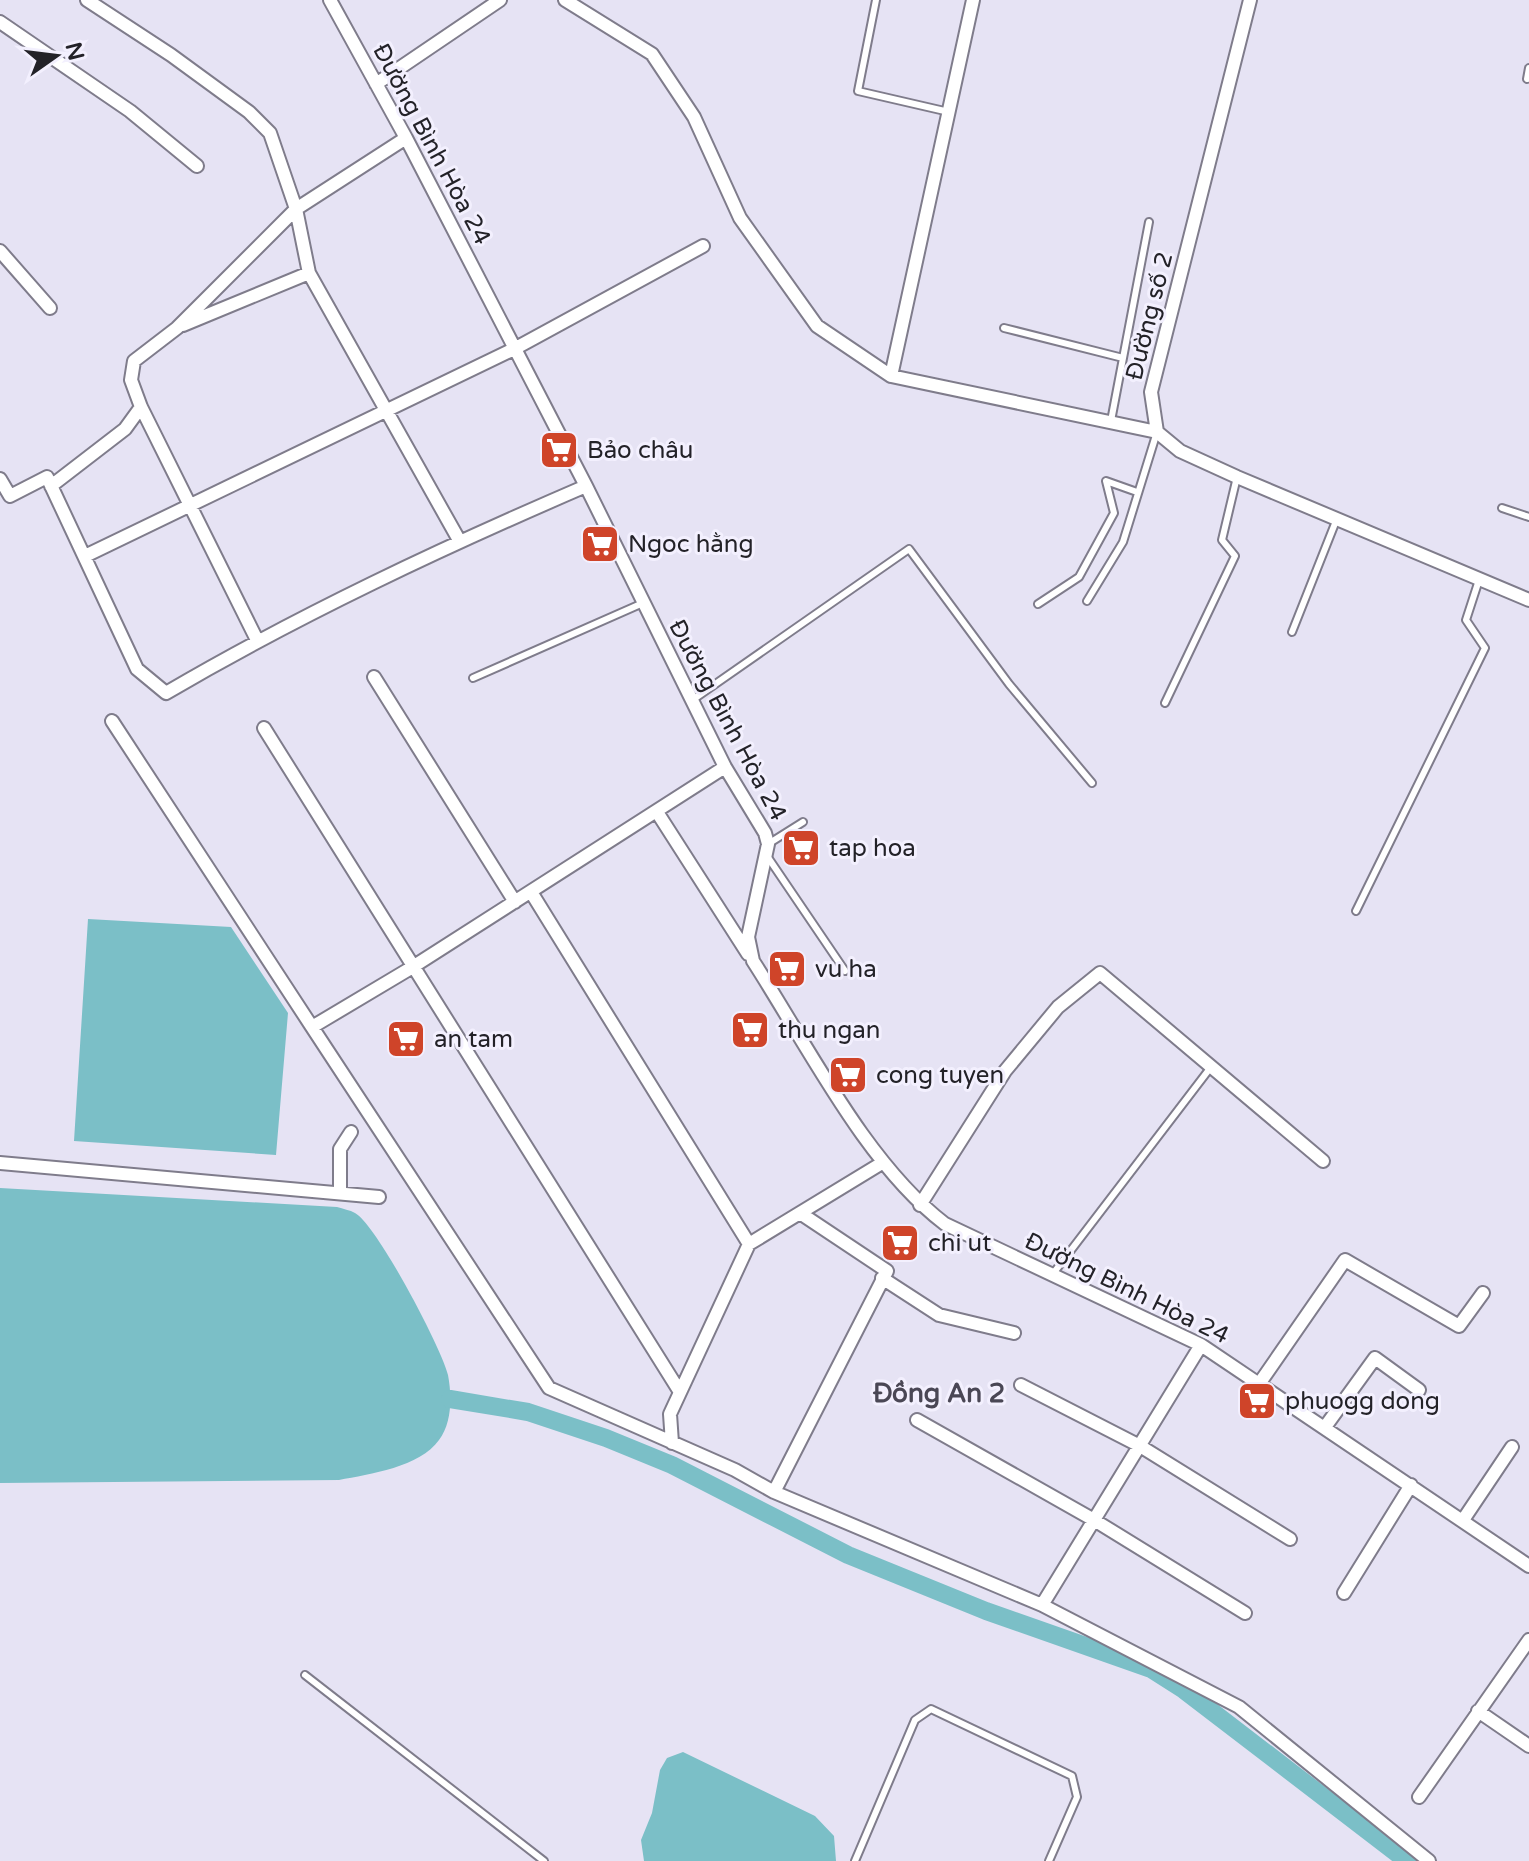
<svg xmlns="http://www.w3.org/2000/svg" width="1529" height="1861" font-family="'Varela Round',sans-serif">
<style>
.water{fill:#7bbfc7}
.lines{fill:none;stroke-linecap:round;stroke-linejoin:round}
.canal{stroke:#7bbfc7;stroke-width:18}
.service-casing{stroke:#7f7c8b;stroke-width:10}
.minor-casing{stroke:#7f7c8b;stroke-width:16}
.service{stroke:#fff;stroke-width:6}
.minor{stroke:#fff;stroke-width:12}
.labels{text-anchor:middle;stroke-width:6;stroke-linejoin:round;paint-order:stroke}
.street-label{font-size:24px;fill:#232228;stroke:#f3f0fe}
.poi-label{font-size:24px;fill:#232228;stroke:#f3f0fe;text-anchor:start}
.neighbourhood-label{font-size:26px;font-weight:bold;fill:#4a4755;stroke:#f3f0fe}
</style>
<rect width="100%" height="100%" fill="#e6e3f4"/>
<path class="water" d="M 88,919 L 231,927 L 288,1013 L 276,1155 L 74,1141 Z
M 0,1188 L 337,1207 C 343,1209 350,1210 355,1213 C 377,1225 442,1349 448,1375 C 452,1396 452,1423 439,1440 C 420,1467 370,1474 339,1480 L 0,1483 Z
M 683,1752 L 815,1816 L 834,1836 L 836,1861 L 644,1861 L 641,1840 L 652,1813 L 660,1770 L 667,1758 Z"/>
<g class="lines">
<path class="canal" d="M 450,1399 L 528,1412 L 606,1438 L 672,1465 L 848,1555 L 986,1611 L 1151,1669 L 1184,1690 L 1407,1861"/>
<g class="service-casing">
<path id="service" d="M 876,0 L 858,91 L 949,112
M 1527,79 L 1529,68
M 1004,328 L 1123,358
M 1111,421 L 1149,222
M 1502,508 L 1529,517
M 1087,601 L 1123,542 L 1157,432
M 1038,604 L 1079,577 L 1114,513 L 1106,481 L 1137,492
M 1292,632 L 1336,521
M 473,678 L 643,603
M 691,701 L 909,549 L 1009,684 L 1092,783
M 1165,703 L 1235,556 L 1222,540 L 1237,477
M 768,844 L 803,822
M 767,856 L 845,971
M 1356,911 L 1485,648 L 1466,620 L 1479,580
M 1052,1275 L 1211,1067
M 305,1675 L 544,1861
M 855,1861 L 915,1720 L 931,1709 L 1072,1776 L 1077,1797 L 1049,1861"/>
</g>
<g class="minor-casing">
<path id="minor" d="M 87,0 L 171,55 L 249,112 L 270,133 L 296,209 L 309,273 L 459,540
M 330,0 L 406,138 L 586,486 L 725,767 L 765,833 L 768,844 L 748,937 L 753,961 C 808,1046 866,1164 945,1224 L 1201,1345 L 1529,1566
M 565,0 L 652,54 L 694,117 L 740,218 L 817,326 L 891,376
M 973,0 L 891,376 L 1157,432
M 1250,0 L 1151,392 L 1157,432 L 1180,451 L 1237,477 L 1529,600
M 0,22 L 130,111 L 197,166
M 376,84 L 500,0
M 0,251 L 50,308
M 183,325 L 309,273
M 0,479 L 10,496 L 47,477 L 137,669 L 166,693 C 301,614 442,548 586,486
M 51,486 L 125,429 L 141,407
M 85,556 L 514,349 L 703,246
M 257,640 L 141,407 L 131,380 L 134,361 L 177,328 L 296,209 L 406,138
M 374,677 L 515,902
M 112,721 L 312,1027
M 264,728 L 680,1392
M 725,767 L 411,968 L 312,1027 L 549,1388 L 735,1470 L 774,1492 L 1042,1605 L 1239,1707 L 1429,1861
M 657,812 L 748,954
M 531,892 L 749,1244 L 882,1163
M 0,1163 L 379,1197
M 340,1193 L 340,1149 L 351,1132
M 920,1205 L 1005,1071 L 1058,1007 L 1100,973 L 1323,1161
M 882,1278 L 939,1315 L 1014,1333
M 1259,1384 L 1345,1260 L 1459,1326 L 1483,1293
M 1021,1385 L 1140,1446 L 1290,1539
M 917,1420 L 1094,1520 L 1245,1613
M 1325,1427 L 1375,1358 L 1419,1390
M 672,1443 L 670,1414 L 749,1244
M 774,1492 L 887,1271 L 800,1213
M 1463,1520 L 1512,1447
M 1344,1593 L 1411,1485
M 1042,1605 L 1201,1345
M 1478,1711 L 1529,1746
M 1419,1797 L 1529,1640"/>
</g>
<use href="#service" class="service"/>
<use href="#minor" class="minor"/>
</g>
<defs>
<g id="supermarket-square" transform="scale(2)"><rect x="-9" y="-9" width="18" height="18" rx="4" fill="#cf4429" stroke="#f3f0fe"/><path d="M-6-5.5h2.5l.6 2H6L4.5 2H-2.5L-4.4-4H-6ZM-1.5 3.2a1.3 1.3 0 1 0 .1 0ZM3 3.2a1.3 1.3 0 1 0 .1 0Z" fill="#fff"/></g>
</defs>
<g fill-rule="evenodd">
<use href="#supermarket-square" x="559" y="450"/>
<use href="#supermarket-square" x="600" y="544"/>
<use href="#supermarket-square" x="801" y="848"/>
<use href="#supermarket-square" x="787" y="969"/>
<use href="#supermarket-square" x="750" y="1030"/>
<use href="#supermarket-square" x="406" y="1039"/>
<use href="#supermarket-square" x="848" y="1075"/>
<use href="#supermarket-square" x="900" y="1243"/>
<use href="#supermarket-square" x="1257" y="1401"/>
</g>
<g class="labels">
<g class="street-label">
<text transform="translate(432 144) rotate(62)" y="8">Đường Bình Hòa 24</text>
<text transform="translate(1149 316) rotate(-76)" y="8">Đường số 2</text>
<text transform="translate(728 720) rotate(62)" y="8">Đường Bình Hòa 24</text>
<text transform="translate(1127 1288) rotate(26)" y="8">Đường Bình Hòa 24</text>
</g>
<g class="poi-label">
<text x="587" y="458">Bảo châu</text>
<text x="628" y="552">Ngoc hằng</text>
<text x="829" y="856">tap hoa</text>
<text x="815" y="977">vu ha</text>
<text x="778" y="1038">thu ngan</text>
<text x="434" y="1047">an tam</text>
<text x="876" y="1083">cong tuyen</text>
<text x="928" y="1251">chi ut</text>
<text x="1285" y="1409">phuogg dong</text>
</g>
<g class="neighbourhood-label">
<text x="939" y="1402">Đồng An 2</text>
</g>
</g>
<g transform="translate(56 56) rotate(76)" stroke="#f3f0fe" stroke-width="6" paint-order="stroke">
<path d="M0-6L14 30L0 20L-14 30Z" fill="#232228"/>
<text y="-12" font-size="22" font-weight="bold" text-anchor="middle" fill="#232228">N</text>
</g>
</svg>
